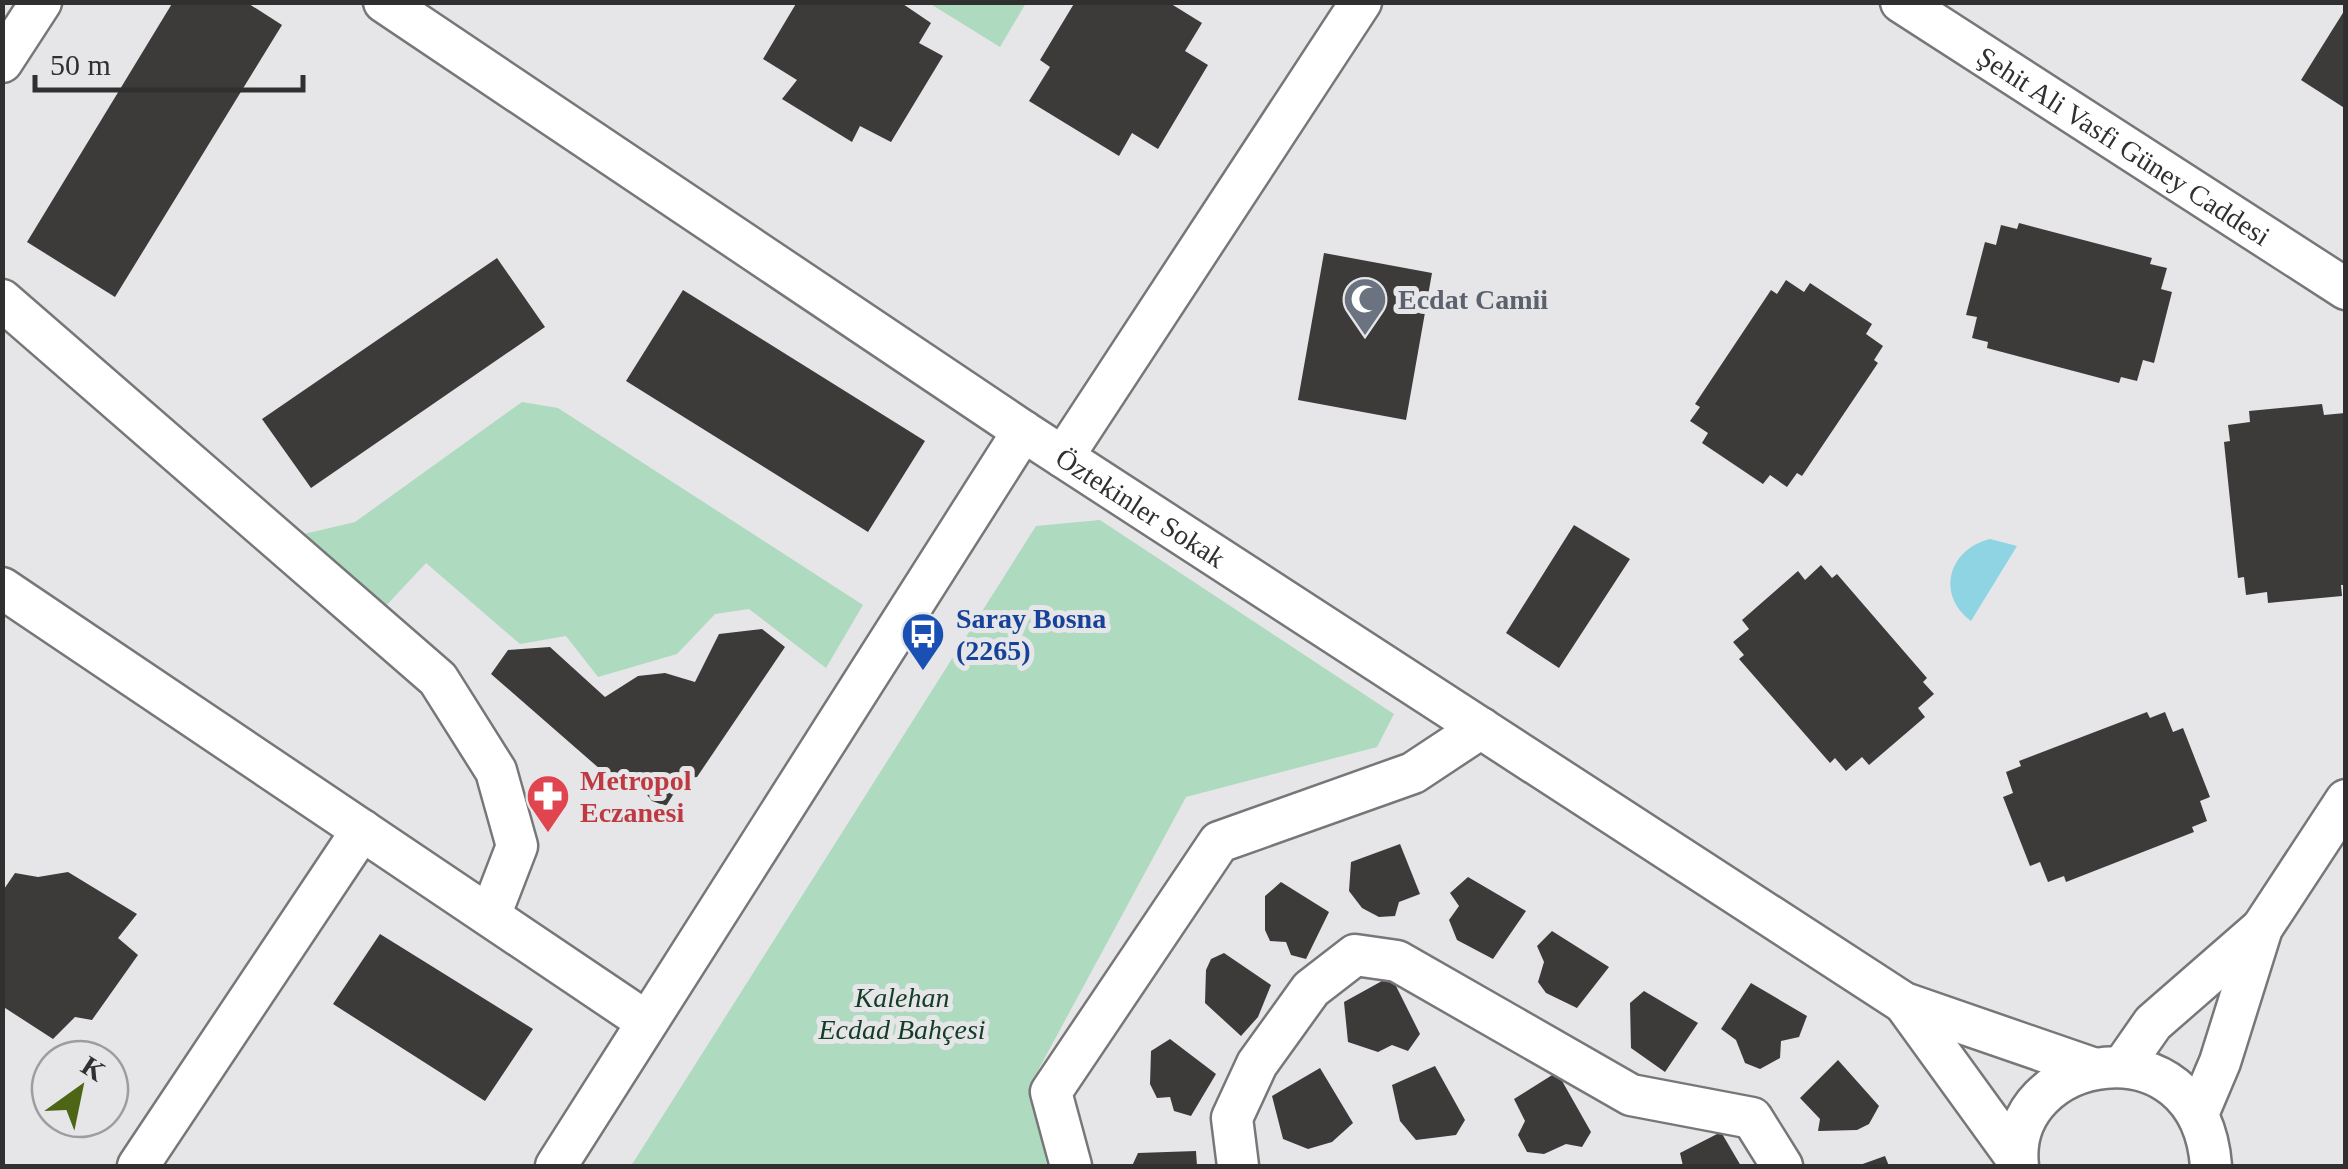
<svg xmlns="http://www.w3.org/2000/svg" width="2348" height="1169" font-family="'Times New Roman',serif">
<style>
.green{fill:#aedabf}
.water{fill:#8ed4e2}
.building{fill:#3d3b39}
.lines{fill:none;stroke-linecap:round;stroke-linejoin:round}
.minor-casing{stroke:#77777a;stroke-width:45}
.minor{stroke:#fff;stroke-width:40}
.labels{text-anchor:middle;stroke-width:10;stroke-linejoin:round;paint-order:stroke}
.street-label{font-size:28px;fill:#303031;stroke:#e6e6e9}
.worship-label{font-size:28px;font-weight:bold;fill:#5b616d;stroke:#e6e6e9;text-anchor:start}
.transit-label{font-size:28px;font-weight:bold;fill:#164399;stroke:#e6e6e9;text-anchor:start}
.health-label{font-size:28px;font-weight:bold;fill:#be3a42;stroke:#e6e6e9;text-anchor:start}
.park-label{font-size:28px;font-style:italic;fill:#133d27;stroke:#e6e6e9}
</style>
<rect width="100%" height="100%" fill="#e6e6e9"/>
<path class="green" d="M 929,3 L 1026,3 L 1000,47 Z
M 522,402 L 558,408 L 863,605 L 826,668 L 749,609 L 715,614 L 677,654 L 598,677 L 566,636 L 520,644 L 426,563 L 383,609 L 304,534 L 355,522 Z
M 1100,520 L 1394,714 L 1377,747 L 1186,797 L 1029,1087 L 1047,1166 L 631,1166 L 1036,526 Z"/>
<path class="water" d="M 1990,539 L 2017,546 L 1971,621 C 1935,594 1949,549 1990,539 Z"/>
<path class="building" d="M 173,2 L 246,2 L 282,25 L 115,297 L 27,242 Z
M 797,2 L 900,2 L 931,23 L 919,43 L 943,56 L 891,142 L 860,126 L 852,142 L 782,99 L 797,80 L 763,59 Z
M 1075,2 L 1168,2 L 1202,23 L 1185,51 L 1208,65 L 1158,149 L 1132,133 L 1119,156 L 1029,101 L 1050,67 L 1040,60 Z
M 2346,8 L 2346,109 L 2301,80 Z
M 2019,223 L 2152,258 L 2150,264 L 2167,268 L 2161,289 L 2172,292 L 2154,363 L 2143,360 L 2137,381 L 2121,377 L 2119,383 L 1987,348 L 1988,342 L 1972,338 L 1977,317 L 1966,315 L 1985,242 L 1996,245 L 2001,225 L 2017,229 Z
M 1324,253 L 1432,273 L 1406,420 L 1298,400 Z
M 497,258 L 545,327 L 311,488 L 262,419 Z
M 1786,280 L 1804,292 L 1810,283 L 1872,324 L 1866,334 L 1883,346 L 1874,360 L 1878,363 L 1802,476 L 1797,473 L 1787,487 L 1770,475 L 1763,484 L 1702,443 L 1708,433 L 1690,421 L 1700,407 L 1695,404 L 1771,290 L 1777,294 Z
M 683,290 L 925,441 L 868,532 L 626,381 Z
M 2322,404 L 2324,415 L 2345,413 L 2346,585 L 2341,585 L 2342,596 L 2268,603 L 2267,592 L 2246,595 L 2244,577 L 2238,578 L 2224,442 L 2230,441 L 2228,425 L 2250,422 L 2249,411 Z
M 1574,525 L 1630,559 L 1559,668 L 1506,633 Z
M 1821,565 L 1832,578 L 1837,574 L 1927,678 L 1923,682 L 1934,694 L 1918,708 L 1925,717 L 1869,765 L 1862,757 L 1846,771 L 1835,758 L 1830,763 L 1739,659 L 1744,655 L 1733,642 L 1749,629 L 1742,620 L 1798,571 L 1805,580 Z
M 762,629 L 785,647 L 697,777 L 683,779 L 666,806 L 652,801 L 638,784 L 624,790 L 491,674 L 508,650 L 550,647 L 605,697 L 638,676 L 665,673 L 695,682 L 719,634 Z
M 2147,712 L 2150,718 L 2165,712 L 2173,732 L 2183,728 L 2210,797 L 2200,801 L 2207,821 L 2192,827 L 2194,832 L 2066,882 L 2064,876 L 2048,882 L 2040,862 L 2030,866 L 2003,797 L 2013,793 L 2006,772 L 2021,766 L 2019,761 Z
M 1400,844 L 1420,894 L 1399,902 L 1395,916 L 1379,917 L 1362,908 L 1349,891 L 1351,862 Z
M 68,872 L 137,914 L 118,938 L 138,955 L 92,1020 L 75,1017 L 53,1039 L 2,1006 L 2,892 L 15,873 L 38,877 Z
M 1468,877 L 1526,911 L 1493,959 L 1457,940 L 1449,920 L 1459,906 L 1450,893 Z
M 1281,882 L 1329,912 L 1306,959 L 1291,955 L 1286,942 L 1270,941 L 1265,930 L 1265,896 Z
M 1552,931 L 1609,967 L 1577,1008 L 1546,993 L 1538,982 L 1544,962 L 1537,946 Z
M 380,934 L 533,1029 L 485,1101 L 333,1004 Z
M 1224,953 L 1271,985 L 1258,1017 L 1241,1036 L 1205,1003 L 1206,970 L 1211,959 Z
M 1391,976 L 1420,1034 L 1408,1051 L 1392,1045 L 1378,1052 L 1348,1042 L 1344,1002 Z
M 1751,983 L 1807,1016 L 1799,1037 L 1781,1041 L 1780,1058 L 1760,1069 L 1745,1063 L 1736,1040 L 1721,1029 Z
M 1644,991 L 1698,1023 L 1665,1072 L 1631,1048 L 1630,1003 Z
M 1170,1039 L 1216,1074 L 1191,1116 L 1174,1111 L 1170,1097 L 1157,1098 L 1150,1084 L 1151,1051 Z
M 1838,1060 L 1879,1106 L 1869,1124 L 1857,1130 L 1818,1131 L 1820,1119 L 1800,1098 Z
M 1435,1066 L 1465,1120 L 1456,1135 L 1416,1140 L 1400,1121 L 1392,1085 Z
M 1320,1068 L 1353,1123 L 1332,1142 L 1308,1149 L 1283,1139 L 1272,1096 Z
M 1557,1072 L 1591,1132 L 1582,1147 L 1566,1144 L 1544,1154 L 1527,1152 L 1518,1135 L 1525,1121 L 1514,1099 Z
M 1721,1132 L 1741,1166 L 1683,1166 L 1680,1153 Z
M 1196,1151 L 1197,1166 L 1132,1166 L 1138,1153 Z
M 1885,1156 L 1889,1166 L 1857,1166 Z"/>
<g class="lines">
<g class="minor-casing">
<g id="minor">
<path id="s1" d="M 384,2 L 1023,431 L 1904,1003 L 2092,1068"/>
<path id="s2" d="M 1901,2 L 2346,289"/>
<path d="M 2,62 L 41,2"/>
<path d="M 2,300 L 438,679 L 496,771 L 517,846 L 490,916"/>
<path d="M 1063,457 L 1361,2"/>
<path d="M 2,588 L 647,1022"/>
<path d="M 1904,1003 L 2017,1159"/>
<path d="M 2123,1066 L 2153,1023 L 2262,928"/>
<path d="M 2198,1114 L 2220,1062 L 2262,928 L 2346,800"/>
<path d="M 138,1166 L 362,830"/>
<path d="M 556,1166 L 1023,431"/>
<path d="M 1071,1166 L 1051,1092 L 1219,842 L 1413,773 L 1481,728"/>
<path d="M 1238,1166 L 1232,1118 L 1257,1064 L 1311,989 L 1355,955 L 1397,961 L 1631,1095 L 1752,1118 L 1782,1166"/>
<path d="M 2018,1166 C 2005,1053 2200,1017 2211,1166"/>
</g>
</g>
<use href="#minor" class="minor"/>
</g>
<defs>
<g id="mosque-pin" transform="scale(2.25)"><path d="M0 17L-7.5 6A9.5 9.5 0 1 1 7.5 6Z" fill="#6b7280" stroke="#e6e6e9"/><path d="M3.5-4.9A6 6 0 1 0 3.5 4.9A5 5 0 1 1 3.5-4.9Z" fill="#fff"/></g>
<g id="bus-pin" transform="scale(2.25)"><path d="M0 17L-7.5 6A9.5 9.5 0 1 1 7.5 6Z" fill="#1a4fb4" stroke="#e6e6e9"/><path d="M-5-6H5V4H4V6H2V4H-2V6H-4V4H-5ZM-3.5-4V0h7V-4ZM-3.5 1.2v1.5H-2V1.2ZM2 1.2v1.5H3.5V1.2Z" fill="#fff"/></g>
<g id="pharmacy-pin" transform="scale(2.25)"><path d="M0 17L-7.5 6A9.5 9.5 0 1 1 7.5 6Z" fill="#e0444e" stroke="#e6e6e9"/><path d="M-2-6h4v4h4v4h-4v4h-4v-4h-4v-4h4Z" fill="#fff"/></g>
</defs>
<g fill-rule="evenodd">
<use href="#mosque-pin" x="1365" y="299"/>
<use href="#bus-pin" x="923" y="634"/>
<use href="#pharmacy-pin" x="548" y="796"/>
</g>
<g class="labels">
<g class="street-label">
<text dy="10" stroke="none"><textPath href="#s2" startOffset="265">Şehit Ali Vasfi Güney Caddesi</textPath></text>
<text dy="10" stroke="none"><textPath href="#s1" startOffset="910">Öztekinler Sokak</textPath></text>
</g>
<g class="worship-label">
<text x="1398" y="309">Ecdat Camii</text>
</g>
<g class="transit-label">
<text x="956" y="628">Saray Bosna<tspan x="956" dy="32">(2265)</tspan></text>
</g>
<g class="health-label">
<text x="580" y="790">Metropol<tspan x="580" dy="32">Eczanesi</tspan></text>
</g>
<g class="park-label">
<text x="902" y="1007">Kalehan<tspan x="902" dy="32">Ecdad Bahçesi</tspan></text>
</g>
</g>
<rect width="2348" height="1169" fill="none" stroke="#303031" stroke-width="10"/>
<g transform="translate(80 1089) rotate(33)"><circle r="48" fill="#e6e6e9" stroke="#9d9d9f" stroke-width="2.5"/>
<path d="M0-8L18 38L0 25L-18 38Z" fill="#4d6616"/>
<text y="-15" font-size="28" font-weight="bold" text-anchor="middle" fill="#303031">K</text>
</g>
<path d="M35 75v15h268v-15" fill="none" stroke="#303031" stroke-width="5"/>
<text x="50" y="75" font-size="30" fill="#303031" stroke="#e6e6e9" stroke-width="8" paint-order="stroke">50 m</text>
</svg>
